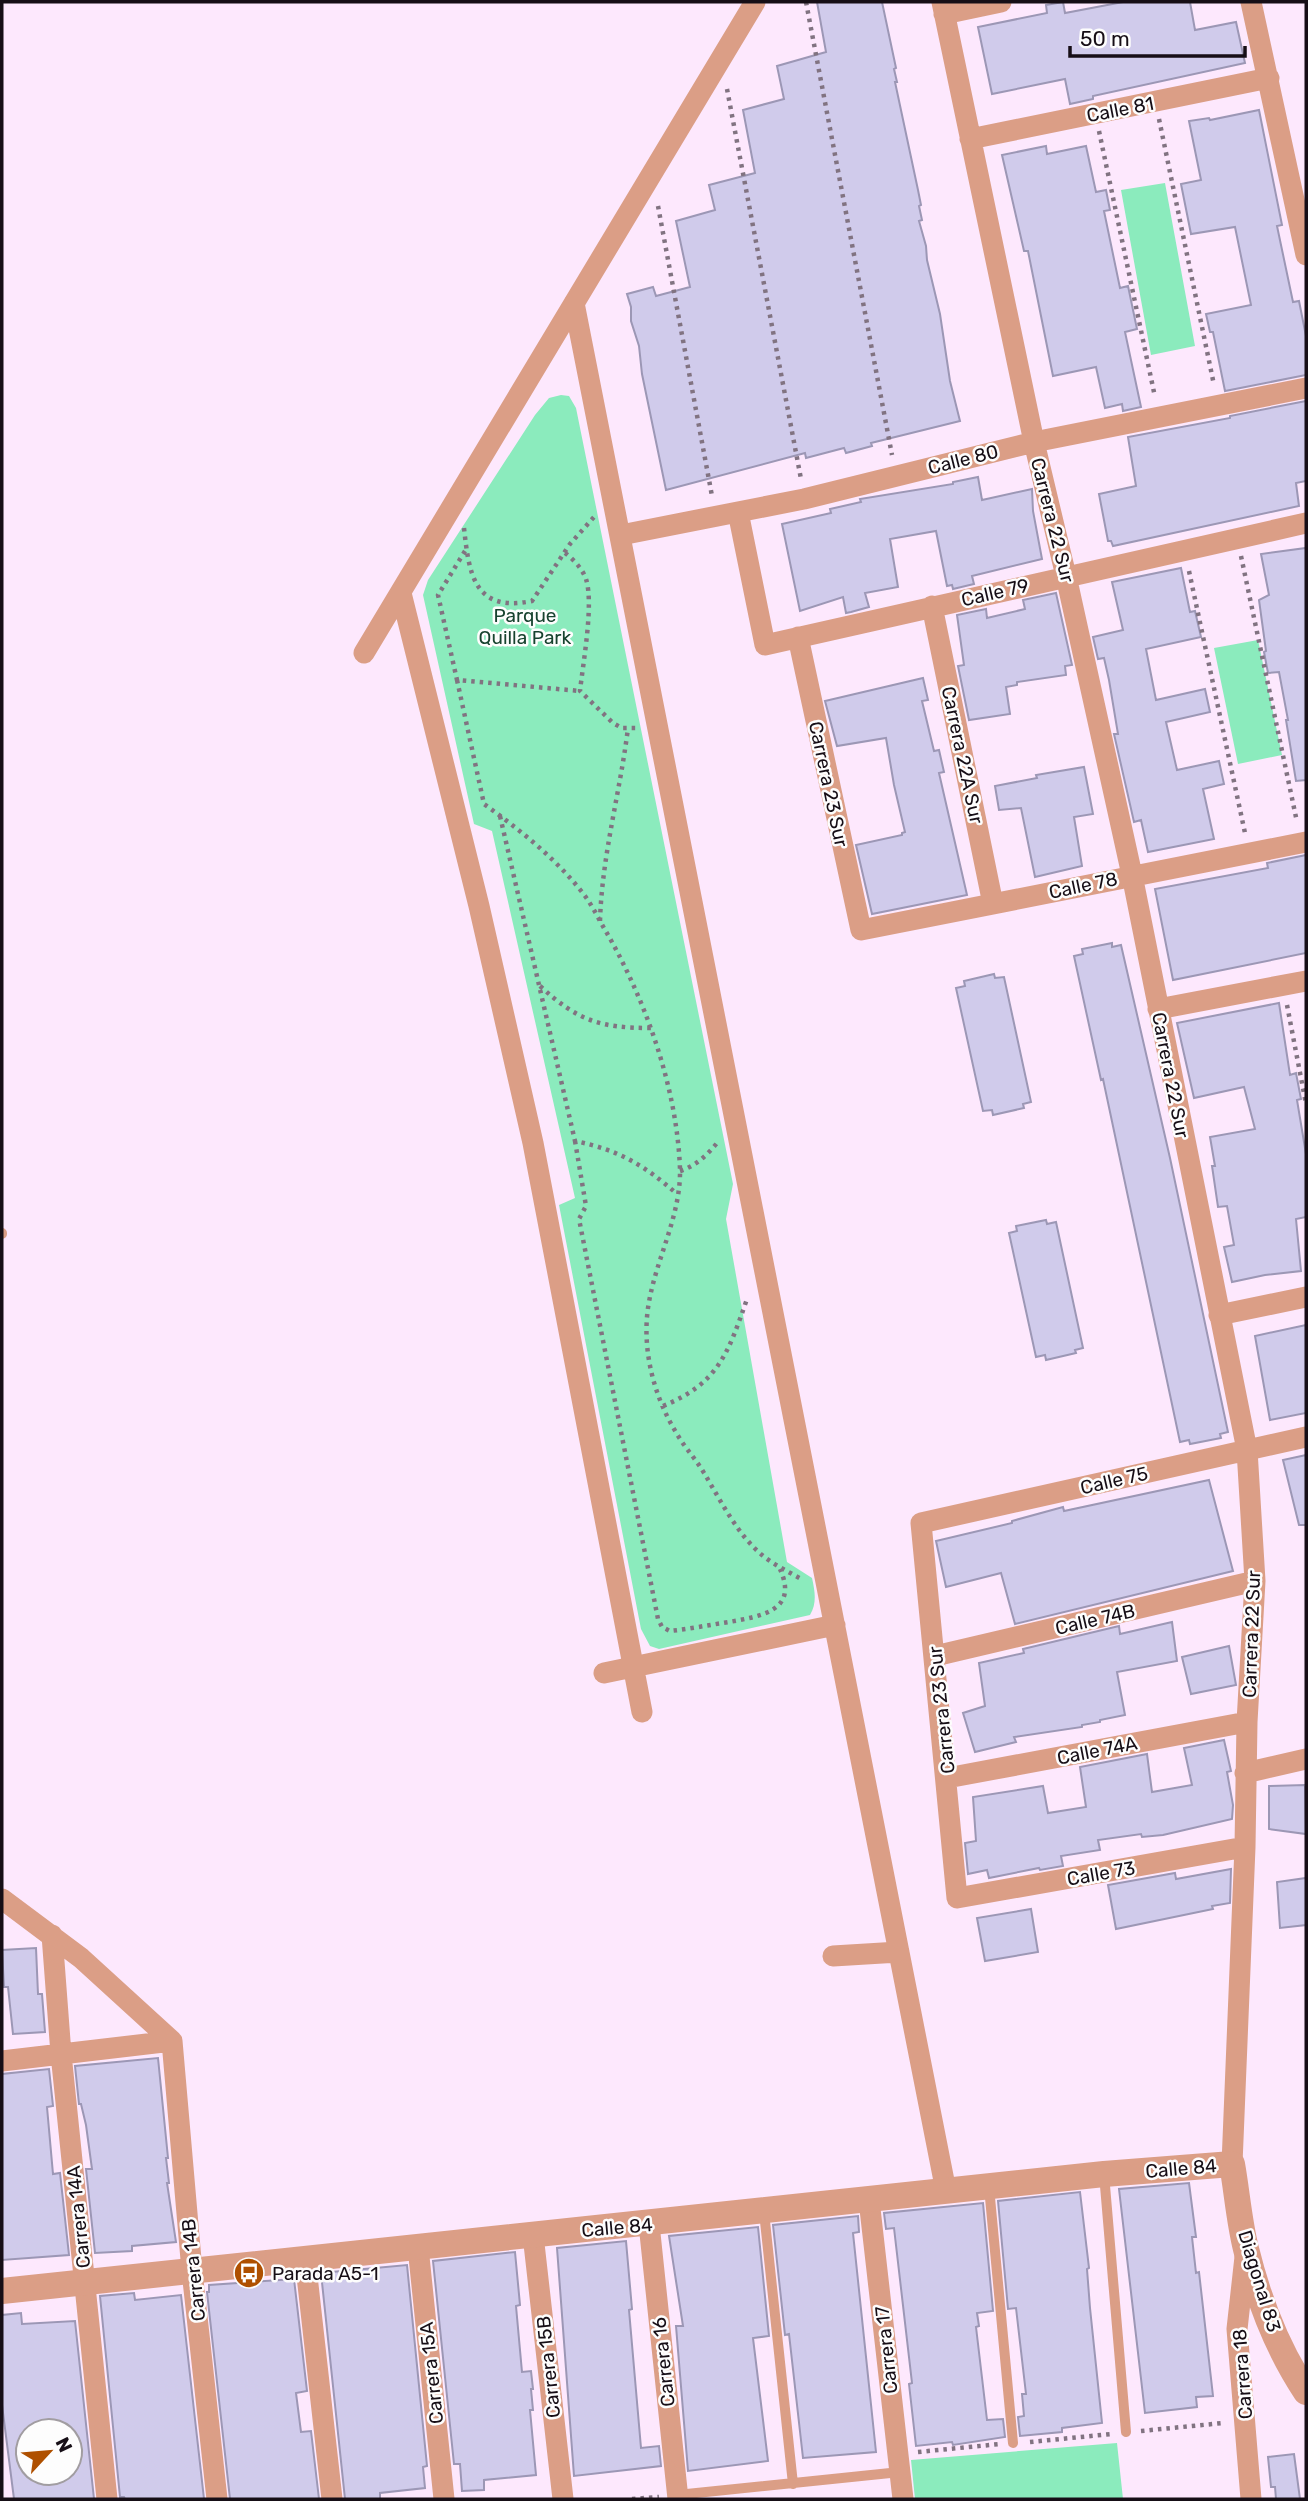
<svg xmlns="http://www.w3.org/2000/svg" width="1308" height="2501" font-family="Rubik,sans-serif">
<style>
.green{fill:#8bebbd}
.building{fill:#d0cbeb;stroke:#9c97b5;stroke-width:2;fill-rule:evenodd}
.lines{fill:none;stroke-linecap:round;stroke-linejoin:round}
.path{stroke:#817381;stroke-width:4.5;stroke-dasharray:3.5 5;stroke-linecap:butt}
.service{stroke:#db9e86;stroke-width:10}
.minor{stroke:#db9e86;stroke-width:21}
.tertiary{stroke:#db9e86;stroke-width:26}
.labels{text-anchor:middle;stroke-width:5;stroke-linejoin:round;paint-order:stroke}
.street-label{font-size:19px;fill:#160e16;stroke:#fdfdfd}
.park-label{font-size:19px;fill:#17432f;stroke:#fdfdfd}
.poi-label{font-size:19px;fill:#160e16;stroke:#fdfdfd;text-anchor:start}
</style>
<rect width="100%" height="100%" fill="#fde8fd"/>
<path class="green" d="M 1165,183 L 1195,346 L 1151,355 L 1121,190 Z
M 561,395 L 569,396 L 576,408 L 733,1184 L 726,1219 L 787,1562 L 812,1578 C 815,1592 817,1603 810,1615 L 659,1649 L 650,1646 L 641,1629 L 559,1205 L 575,1198 L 492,831 L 474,824 L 423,595 L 428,580 L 535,415 L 549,398 Z
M 1258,640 L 1282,755 L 1238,764 L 1214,648 Z
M 1117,2443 L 1123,2499 L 915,2499 L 911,2460 Z"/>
<path class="building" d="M 817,2 L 882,2 L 896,68 L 894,69 L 897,82 L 895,82 L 918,190 L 921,205 L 919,206 L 922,220 L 919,221 L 926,246 L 927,260 L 940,314 L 950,381 L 960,421 L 871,443 L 872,446 L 846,453 L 844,448 L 806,458 L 805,453 L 666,490 L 642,374 L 639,346 L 631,321 L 631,307 L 627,294 L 653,287 L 656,296 L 690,287 L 676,221 L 715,210 L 709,185 L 755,173 L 743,110 L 784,99 L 777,66 L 826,52 Z
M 1063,2 L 1065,13 L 1123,2 L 1190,2 L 1195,30 L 1236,22 L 1245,63 L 1093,96 L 1093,99 L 1070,104 L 1065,79 L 992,94 L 978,27 L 1047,13 L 1046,5 Z
M 1259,110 L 1282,225 L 1277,226 L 1293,302 L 1299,301 L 1306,336 L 1306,375 L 1225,391 L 1213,332 L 1210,332 L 1206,314 L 1251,305 L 1235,227 L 1191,234 L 1181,184 L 1201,180 L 1189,121 L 1209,118 L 1210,120 Z
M 1046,146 L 1047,154 L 1086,146 L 1096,192 L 1106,190 L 1110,210 L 1104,211 L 1120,288 L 1128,286 L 1137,329 L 1125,332 L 1141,407 L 1123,411 L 1122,404 L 1105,408 L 1096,367 L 1053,376 L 1028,251 L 1024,251 L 1002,155 Z
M 1306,401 L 1306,481 L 1296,483 L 1299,506 L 1113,546 L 1111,541 L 1108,541 L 1099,494 L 1136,486 L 1128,437 L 1230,418 L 1230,416 Z
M 978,477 L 982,500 L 1032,489 L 1033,511 L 1042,559 L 972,576 L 974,584 L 953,589 L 952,585 L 947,586 L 936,531 L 890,539 L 898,587 L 865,593 L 869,607 L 851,612 L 846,613 L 843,597 L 800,611 L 782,524 L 831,513 L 830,509 L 861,502 L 860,499 L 953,484 L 953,482 Z
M 1306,548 L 1306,780 L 1296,781 L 1286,720 L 1288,720 L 1279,672 L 1268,673 L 1264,652 L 1266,651 L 1259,600 L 1269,595 L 1261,554 Z
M 1181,568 L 1190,612 L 1195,611 L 1201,637 L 1146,649 L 1156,700 L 1205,689 L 1210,712 L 1166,722 L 1177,770 L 1219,761 L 1224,784 L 1203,789 L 1214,839 L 1148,852 L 1141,820 L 1134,822 L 1114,734 L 1118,734 L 1109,680 L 1104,658 L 1098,659 L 1093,637 L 1123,630 L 1112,582 Z
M 1056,593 L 1072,665 L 1065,666 L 1066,675 L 1017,682 L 1017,685 L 1006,687 L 1010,714 L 969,720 L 958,666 L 964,665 L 957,615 L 986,609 L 987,618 L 1025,609 L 1023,600 Z
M 923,678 L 928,700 L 922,701 L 934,751 L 939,750 L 944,772 L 939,773 L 967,895 L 872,914 L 856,845 L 902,835 L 902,833 L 905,832 L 894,785 L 886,738 L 837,746 L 825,701 Z
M 1084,767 L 1093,814 L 1074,817 L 1082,866 L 1035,877 L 1021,808 L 999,810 L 995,786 L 1037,778 L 1036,775 Z
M 1306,855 L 1306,953 L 1173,980 L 1155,889 L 1268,868 L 1267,863 Z
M 1112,943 L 1112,947 L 1121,945 L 1170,1158 L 1228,1432 L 1220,1434 L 1221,1438 L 1190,1444 L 1189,1440 L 1180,1442 L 1103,1079 L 1101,1080 L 1074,956 L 1083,954 L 1082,949 Z
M 994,974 L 995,978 L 1004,977 L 1031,1102 L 1023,1104 L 1024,1108 L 993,1115 L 992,1110 L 983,1111 L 956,988 L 965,986 L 964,981 Z
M 1279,1003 L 1290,1075 L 1296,1073 L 1301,1099 L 1297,1100 L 1306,1154 L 1306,1217 L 1296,1219 L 1301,1271 L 1265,1275 L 1232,1282 L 1224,1247 L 1234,1245 L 1227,1206 L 1218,1207 L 1212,1166 L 1215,1166 L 1210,1137 L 1255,1129 L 1244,1087 L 1194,1098 L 1177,1023 Z
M 1046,1220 L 1047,1224 L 1056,1222 L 1083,1348 L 1075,1350 L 1076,1353 L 1046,1360 L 1045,1355 L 1036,1357 L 1009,1233 L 1017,1231 L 1016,1226 Z
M 1306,1325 L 1306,1413 L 1270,1420 L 1255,1336 Z
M 1306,1455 L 1306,1525 L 1299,1525 L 1283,1460 Z
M 1209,1480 L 1233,1571 L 1015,1624 L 1001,1573 L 946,1587 L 936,1541 L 1012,1523 L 1012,1521 L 1063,1507 L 1064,1511 Z
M 1172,1622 L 1177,1661 L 1117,1672 L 1125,1715 L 1100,1720 L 1100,1722 L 1082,1725 L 1082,1727 L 1014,1737 L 1016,1742 L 975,1752 L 963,1713 L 985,1706 L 979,1663 L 1024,1653 L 1023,1649 L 1119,1626 L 1120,1634 Z
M 1229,1646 L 1236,1685 L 1191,1694 L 1182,1657 Z
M 1224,1740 L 1231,1771 L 1227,1772 L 1233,1805 L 1232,1819 L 1163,1835 L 1142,1837 L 1141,1834 L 1098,1840 L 1100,1850 L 1061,1856 L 1063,1866 L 1040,1870 L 1039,1868 L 989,1878 L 987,1870 L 968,1874 L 965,1843 L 976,1841 L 973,1797 L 1043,1786 L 1048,1813 L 1086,1807 L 1080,1767 L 1147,1754 L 1152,1792 L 1192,1785 L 1184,1748 Z
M 1305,1785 L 1306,1834 L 1269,1829 L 1269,1786 Z
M 1231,1869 L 1230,1903 L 1212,1906 L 1213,1909 L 1116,1929 L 1108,1885 L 1175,1873 L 1176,1879 Z
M 1306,1878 L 1306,1925 L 1280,1928 L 1277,1882 Z
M 1031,1909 L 1038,1952 L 985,1961 L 977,1918 Z
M 36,1948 L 38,1994 L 42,1994 L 45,2032 L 13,2034 L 8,1987 L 4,1987 L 2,1950 Z
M 158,2058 L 168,2158 L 166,2158 L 169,2183 L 167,2183 L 176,2242 L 132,2246 L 132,2251 L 95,2253 L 86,2169 L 92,2169 L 86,2125 L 81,2104 L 79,2104 L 75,2066 Z
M 49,2069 L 53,2106 L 47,2107 L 53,2174 L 60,2173 L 69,2255 L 2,2260 L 2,2074 Z
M 1189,2183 L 1196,2237 L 1192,2237 L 1196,2273 L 1199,2272 L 1213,2396 L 1196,2397 L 1197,2407 L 1145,2413 L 1119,2189 Z
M 1080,2192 L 1089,2268 L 1087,2269 L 1090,2308 L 1102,2423 L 1062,2428 L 1062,2432 L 1020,2436 L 1018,2417 L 1024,2416 L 1022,2394 L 1026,2394 L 1016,2308 L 1008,2309 L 998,2201 Z
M 983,2203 L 993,2311 L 977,2313 L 979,2326 L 976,2327 L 987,2420 L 1003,2419 L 1005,2437 L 953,2445 L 952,2442 L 916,2446 L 909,2384 L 912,2383 L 894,2228 L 886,2229 L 884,2213 Z
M 858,2216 L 859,2232 L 853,2233 L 876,2452 L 803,2458 L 789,2334 L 785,2335 L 773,2225 Z
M 758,2227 L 769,2336 L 753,2338 L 768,2461 L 688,2471 L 676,2326 L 683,2326 L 669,2236 Z
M 626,2241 L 632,2309 L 629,2310 L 641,2448 L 659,2446 L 661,2466 L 574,2476 L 557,2248 Z
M 515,2252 L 520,2305 L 516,2306 L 522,2372 L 531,2371 L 533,2389 L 531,2389 L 533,2410 L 530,2410 L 536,2475 L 484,2480 L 484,2490 L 462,2491 L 460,2464 L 454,2464 L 433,2261 Z
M 407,2265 L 427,2466 L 423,2467 L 425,2488 L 380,2493 L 380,2499 L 345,2499 L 321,2273 Z
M 294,2279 L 307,2391 L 296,2393 L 301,2432 L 311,2431 L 319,2499 L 230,2499 L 207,2292 L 209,2292 L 209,2285 Z
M 134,2293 L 135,2300 L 181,2295 L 204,2499 L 125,2499 L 124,2497 L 120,2497 L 100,2296 Z
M 21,2313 L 22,2324 L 75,2321 L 94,2499 L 14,2499 L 2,2405 L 2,2315 ZM 28,2431 L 70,2431 L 70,2473 L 28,2473 Z
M 1294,2454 L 1300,2499 L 1276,2499 L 1275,2487 L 1271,2487 L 1268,2457 Z"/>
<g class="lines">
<path class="path" d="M 806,2 L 892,455
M 727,89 L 801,479
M 1159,119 L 1214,385
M 1099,131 L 1155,397
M 658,206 L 712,496
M 464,528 C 469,574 474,613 532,601 L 570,544 L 594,517
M 465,551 L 438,595 L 457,680 L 580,691
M 565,553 C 573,559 582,568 586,579 C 594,604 583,663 580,691 L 613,723 L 622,728 L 638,728
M 1241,556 L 1297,822
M 1189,571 L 1245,833
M 457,680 L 484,804 C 520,830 554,857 582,892 C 591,903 597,916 604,928 C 645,998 677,1087 680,1169 C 681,1217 655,1260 648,1308 C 642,1351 654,1397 677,1434 C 685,1448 696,1459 704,1473 C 721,1501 737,1534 762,1555 C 774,1565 789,1572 803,1580
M 500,816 L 575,1141 C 619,1150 644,1165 677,1194
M 600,921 C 602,855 620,793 628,728
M 540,986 C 578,1021 600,1028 651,1028
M 1287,1005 L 1306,1104
M 575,1141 L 586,1206 L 579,1219 L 658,1619 L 662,1627 L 670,1631 C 689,1629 709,1625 729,1622 C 761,1616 799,1611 780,1569
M 680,1171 C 696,1166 707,1155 718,1142
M 663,1406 C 719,1383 728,1353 747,1299
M 1141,2431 L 1223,2423
M 1030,2442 L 1111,2434
M 918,2452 L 1000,2444
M 632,2499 L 659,2497"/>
<path class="service" d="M 2,1233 L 2,1234
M 1104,2174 L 1126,2432
M 989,2187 L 1013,2443
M 764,2212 L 793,2484
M 677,2495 L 900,2472"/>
<path class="minor" d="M 942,2 L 1034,442 L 1066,576 L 1132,875 L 1247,1450 L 1255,1581 L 1247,1722 L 1245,1847 L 1232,2164
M 1251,2 L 1306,255
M 944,14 L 1001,2
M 970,139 L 1269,78
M 574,303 L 946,2191
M 738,512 L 765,645 L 1306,523
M 621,535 L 804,499 L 1034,442 L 1306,388
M 401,593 L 479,906 L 533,1143 L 642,1712
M 932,606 L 993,904
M 798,637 L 861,930 L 1306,842
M 364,653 L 755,2
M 1158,1009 L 1306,981
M 1219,1315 L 1306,1297
M 935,1656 L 1255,1581
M 604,1673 L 835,1625
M 1245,1773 L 1306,1759
M 947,1778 L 1247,1722
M 1245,1847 L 957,1898 L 921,1523 L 1306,1437
M 2,1899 L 81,1958 L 172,2041
M 52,1935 L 61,2054 L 107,2499
M 833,1956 L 899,1952
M 172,2041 L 192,2271 L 217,2499
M 2,2061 L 172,2041
M 869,2200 L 903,2499
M 649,2224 L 678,2499
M 533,2235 L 563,2499
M 418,2247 L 444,2499
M 1245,2257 L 1237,2329 L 1251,2499
M 305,2258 L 332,2499"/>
<path class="tertiary" d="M 2,2291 L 1104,2174 L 1232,2164 C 1237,2192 1239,2221 1246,2249 C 1258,2298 1278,2350 1306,2392"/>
</g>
<defs>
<g id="bus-disc" transform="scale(1.575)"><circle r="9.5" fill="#af5000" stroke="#fdfdfd"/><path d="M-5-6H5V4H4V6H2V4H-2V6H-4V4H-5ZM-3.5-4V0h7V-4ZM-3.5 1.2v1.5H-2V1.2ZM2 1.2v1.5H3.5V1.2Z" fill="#fff"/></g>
</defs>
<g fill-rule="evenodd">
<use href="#bus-disc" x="249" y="2273"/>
</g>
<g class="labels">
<g class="street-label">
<text transform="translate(1120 109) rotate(-11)" y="7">Calle 81</text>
<text transform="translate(963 459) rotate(-14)" y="7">Calle 80</text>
<text transform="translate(1053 520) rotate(76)" y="7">Carrera 22 Sur</text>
<text transform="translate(995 592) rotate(-13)" y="7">Calle 79</text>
<text transform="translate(963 755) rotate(78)" y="7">Carrera 22A Sur</text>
<text transform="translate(829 784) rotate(78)" y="7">Carrera 23 Sur</text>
<text transform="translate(1083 885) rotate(-12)" y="7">Calle 78</text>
<text transform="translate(1171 1075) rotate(79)" y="7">Carrera 22 Sur</text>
<text transform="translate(1114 1480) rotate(-13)" y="7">Calle 75</text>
<text transform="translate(1095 1619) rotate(-13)" y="7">Calle 74B</text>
<text transform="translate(1251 1634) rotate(-88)" y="7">Carrera 22 Sur</text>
<text transform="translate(941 1710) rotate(-96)" y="7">Carrera 23 Sur</text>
<text transform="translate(1097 1750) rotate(-11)" y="7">Calle 74A</text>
<text transform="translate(1101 1873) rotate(-10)" y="7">Calle 73</text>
<text transform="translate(1181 2168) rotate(-5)" y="7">Calle 84</text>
<text transform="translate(78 2217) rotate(-96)" y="7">Carrera 14A</text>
<text transform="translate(617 2227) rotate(-5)" y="7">Calle 84</text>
<text transform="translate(193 2270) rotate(-96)" y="7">Carrera 14B</text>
<text transform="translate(1260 2281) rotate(73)" y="7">Diagonal 83</text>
<text transform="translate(886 2350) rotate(-96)" y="7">Carrera 17</text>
<text transform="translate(663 2362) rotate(-96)" y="7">Carrera 16</text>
<text transform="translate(548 2367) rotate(-96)" y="7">Carrera 15B</text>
<text transform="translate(431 2373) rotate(-96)" y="7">Carrera 15A</text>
<text transform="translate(1242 2374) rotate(-94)" y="7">Carrera 18</text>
</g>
<g class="park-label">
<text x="525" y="622">Parque<tspan x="525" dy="22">Quilla Park</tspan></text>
</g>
<g class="poi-label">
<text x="272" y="2280">Parada A5-1</text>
</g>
</g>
<rect width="1308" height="2501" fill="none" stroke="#160e16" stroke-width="7"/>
<g transform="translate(49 2452) rotate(64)"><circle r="33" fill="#fdfdfd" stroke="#a19da1" stroke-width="2"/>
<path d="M0-5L12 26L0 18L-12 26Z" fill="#af5000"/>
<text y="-10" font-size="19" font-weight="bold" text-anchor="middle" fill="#160e16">N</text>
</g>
<path d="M1070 46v10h175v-10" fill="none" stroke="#160e16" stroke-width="3.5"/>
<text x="1080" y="46" font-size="21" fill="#160e16" stroke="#fdfdfd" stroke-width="5" paint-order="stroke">50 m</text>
</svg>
